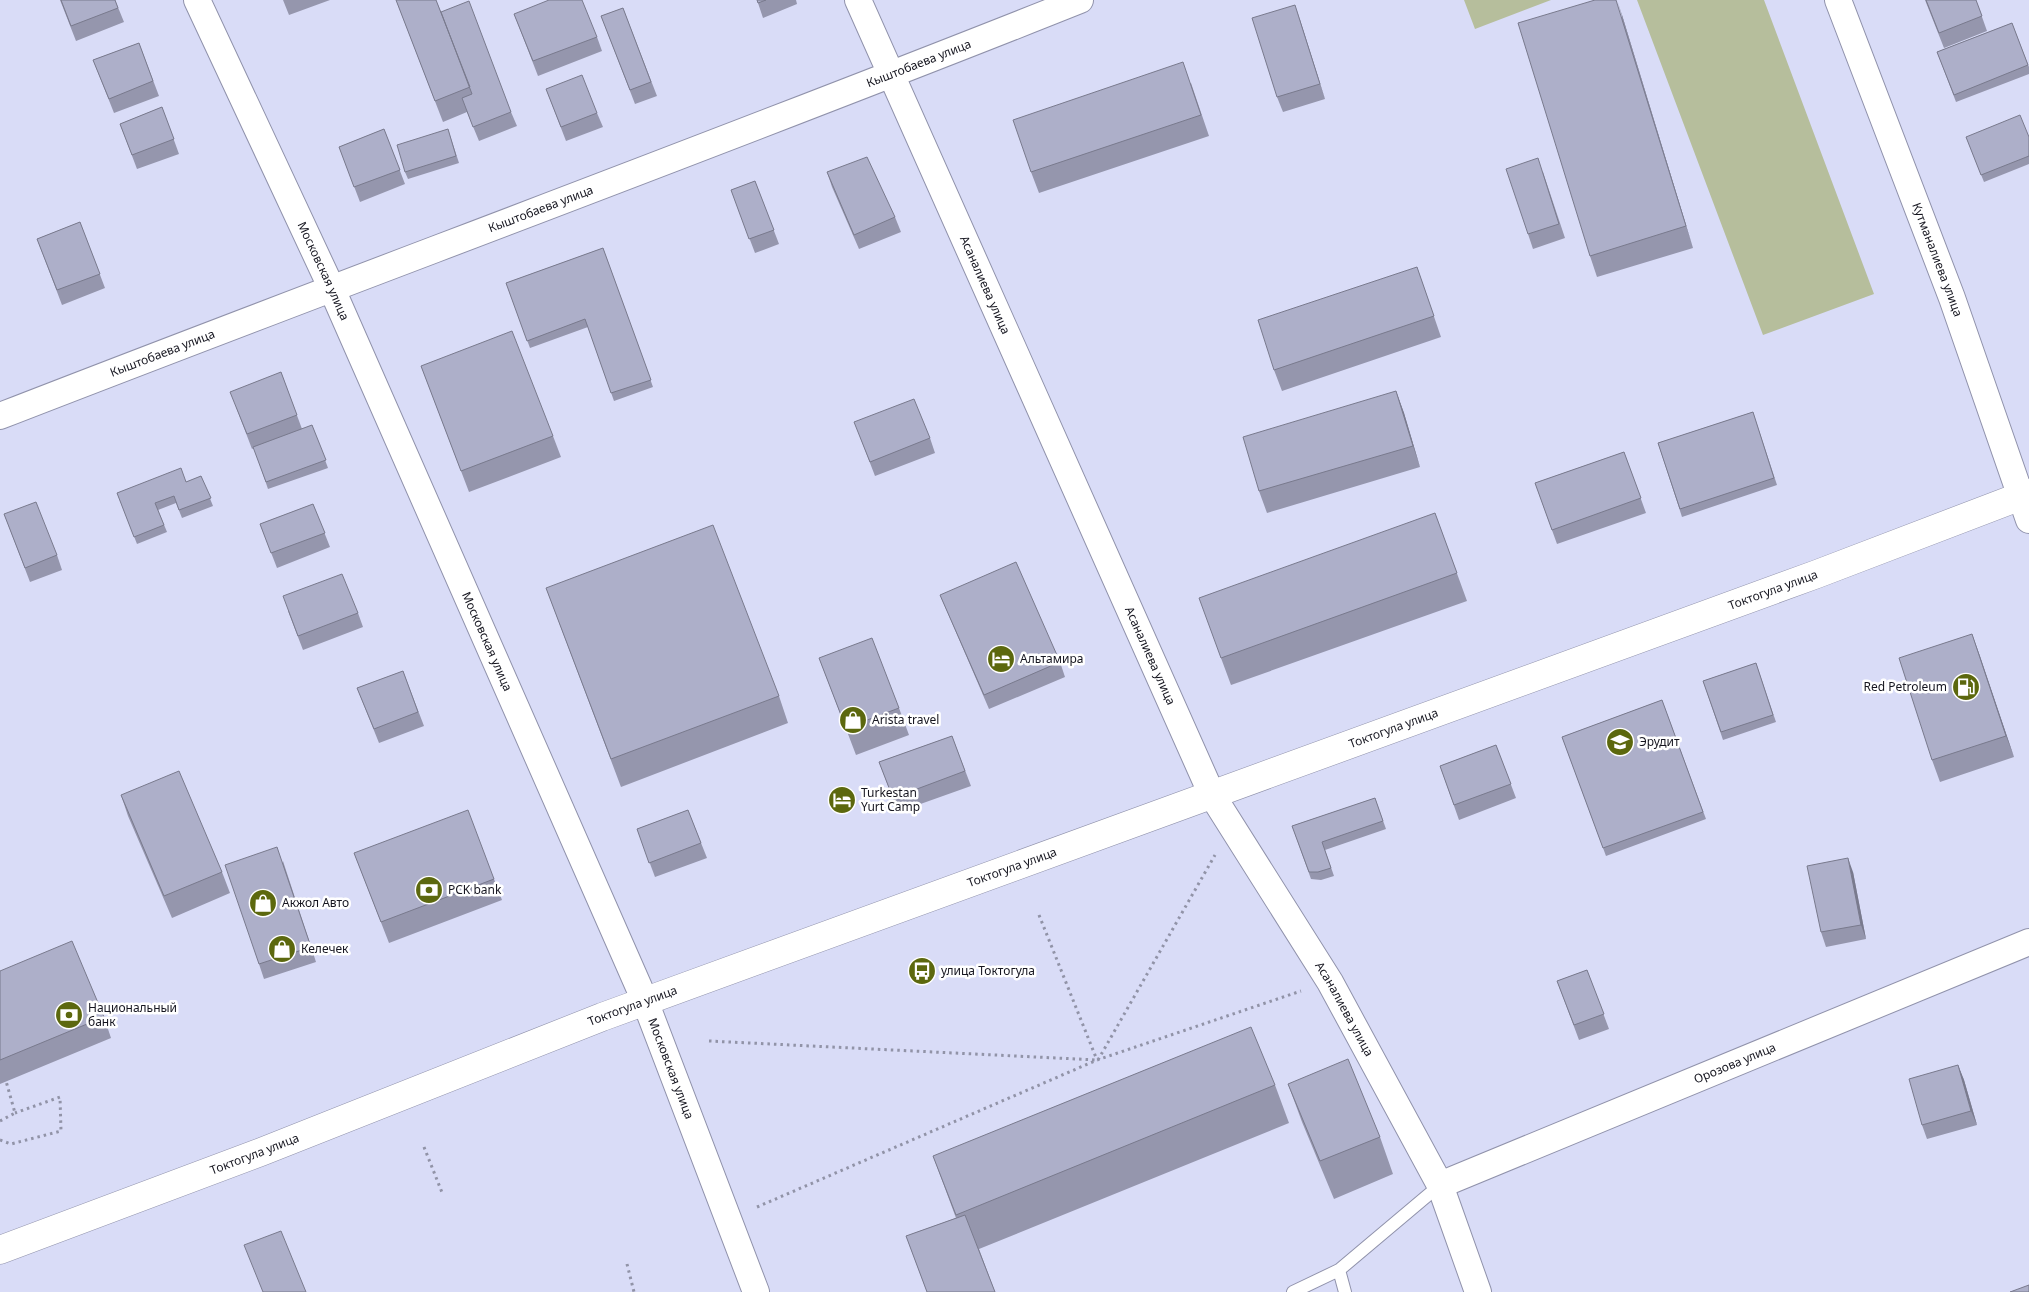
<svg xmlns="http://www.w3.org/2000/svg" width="2029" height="1292" font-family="'Noto Sans',sans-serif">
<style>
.green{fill:#b6be9c}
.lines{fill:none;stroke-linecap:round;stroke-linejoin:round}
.lane-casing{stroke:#9092ab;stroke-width:14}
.street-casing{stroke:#9092ab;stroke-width:28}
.secondary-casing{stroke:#9092ab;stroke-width:29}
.path{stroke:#9193a7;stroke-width:3;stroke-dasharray:2.5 4;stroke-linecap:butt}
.lane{stroke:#fff;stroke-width:12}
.street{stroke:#fff;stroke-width:26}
.secondary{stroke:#fff;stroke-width:28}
.wall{fill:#9596ad}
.shaded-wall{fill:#797a8d}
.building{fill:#adafc9;stroke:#797a8d}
.labels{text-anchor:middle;stroke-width:5;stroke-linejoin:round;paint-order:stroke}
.street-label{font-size:12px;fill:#15151f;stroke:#fff}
.poi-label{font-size:12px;fill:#15151f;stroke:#fff;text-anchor:start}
</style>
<rect width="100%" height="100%" fill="#d9dcf7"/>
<path class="green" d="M 1464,0 L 1551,0 L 1475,29 Z
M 1637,0 L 1764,0 L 1874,294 L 1763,335 Z"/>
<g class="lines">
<g class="lane-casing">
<path id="lane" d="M 1339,1270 L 1345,1292
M 1293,1292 L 1339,1270 L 1440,1185"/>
</g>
<g class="street-casing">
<g id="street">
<path id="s1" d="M 197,0 L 331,287 L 645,1001 L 756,1292"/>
<path id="s2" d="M 858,0 L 1212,795 L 1330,982 L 1440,1185 L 1478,1292"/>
<path id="s3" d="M 1838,0 L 1952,298 L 2029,520"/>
<path id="s4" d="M 0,416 C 360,276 722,143 1080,0"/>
<path id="s5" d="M 1440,1185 L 2029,942"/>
</g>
</g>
<g class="secondary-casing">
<g id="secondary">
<path id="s6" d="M 0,1250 L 261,1152 L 602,1017 L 1817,574 L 2029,493"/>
</g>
</g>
<path class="path" d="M 1039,915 L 1097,1060
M 709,1041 L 1097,1060
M 1098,1060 L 1215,855
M 0,1121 L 15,1113 L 6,1081
M 0,1140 L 11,1144 L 61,1131 L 60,1097 L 15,1113
M 424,1147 L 443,1195
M 757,1207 L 1097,1060 L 1301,991
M 627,1264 L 634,1292"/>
<use href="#lane" class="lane"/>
<use href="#street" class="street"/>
<use href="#secondary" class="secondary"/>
</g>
<path class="wall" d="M 60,0 L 115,0 L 124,22 L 76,41 Z
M 283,0 L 330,0 L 289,15 Z
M 396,0 L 436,0 L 441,12 L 511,112 L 517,126 L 479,141 L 467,112 L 443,122 Z
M 757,0 L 796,0 L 797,4 L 763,18 Z
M 1925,0 L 1976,0 L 1987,31 L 1944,48 Z
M 623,8 L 657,96 L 635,104 L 601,16 Z
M 514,14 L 597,37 L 602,51 L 538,76 Z
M 1622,15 L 1693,248 L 1597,277 L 1590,256 Z
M 1300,20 L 1325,99 L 1283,112 L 1277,97 Z
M 2012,23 L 2029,67 L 2029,74 L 1956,102 L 1937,52 Z
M 139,43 L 159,96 L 114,113 L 93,60 Z
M 1191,83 L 1209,136 L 1039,193 L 1031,172 Z
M 546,89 L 597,113 L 603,127 L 566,141 Z
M 162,107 L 179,154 L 137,169 L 120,124 Z
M 384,129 L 405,184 L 360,202 L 339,147 Z
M 448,129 L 459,163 L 408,179 L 405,172 Z
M 1966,137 L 2029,137 L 2029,164 L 1984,182 Z
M 827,172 L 895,217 L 901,232 L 859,249 L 832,187 Z
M 1543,172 L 1565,238 L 1533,249 L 1528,234 Z
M 755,181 L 779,244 L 755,253 L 731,190 Z
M 80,222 L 105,288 L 62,305 L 37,239 Z
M 603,248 L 653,387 L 614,401 L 588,327 L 530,348 L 506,283 Z
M 1417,267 L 1441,337 L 1282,391 L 1274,370 Z
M 421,366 L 553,436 L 561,457 L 469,492 Z
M 281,372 L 302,429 L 312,425 L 328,468 L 268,489 L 254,448 L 252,449 L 236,407 Z
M 1396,391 L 1404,413 L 1420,467 L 1267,513 L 1259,491 Z
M 1753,412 L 1777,485 L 1682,517 L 1658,443 Z
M 860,437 L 930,438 L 935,453 L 875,476 Z
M 1624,452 L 1646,513 L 1557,544 L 1535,483 Z
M 201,476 L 213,506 L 182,518 L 176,503 L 158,510 L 167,532 L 137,544 L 117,493 L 186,482 Z
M 313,504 L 330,547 L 277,568 L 260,524 Z
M 1435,513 L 1467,601 L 1231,685 L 1221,658 Z
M 4,514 L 57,555 L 62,570 L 30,582 Z
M 546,588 L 779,696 L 788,723 L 621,787 Z
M 940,595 L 1060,662 L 1065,677 L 989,709 L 946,609 Z
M 288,611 L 358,613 L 363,627 L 303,650 Z
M 1972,634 L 2014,757 L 1940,782 L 1932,760 Z
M 819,658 L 899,708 L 909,735 L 856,755 Z
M 1756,663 L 1776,722 L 1723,740 L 1703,681 Z
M 403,671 L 424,726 L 379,743 L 357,688 Z
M 1662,700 L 1706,819 L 1606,856 L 1562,737 Z
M 952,736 L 971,786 L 898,812 L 879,762 Z
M 1496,745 L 1516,798 L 1459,820 L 1440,766 Z
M 121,795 L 222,872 L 230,893 L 172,918 L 128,816 Z
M 1375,798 L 1386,829 L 1325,850 L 1334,876 L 1321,880 L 1311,879 L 1292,826 Z
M 688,810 L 707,858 L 655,877 L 637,829 Z
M 354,853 L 494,879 L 502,900 L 389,943 Z
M 283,861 L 316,962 L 264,979 L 259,964 Z
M 1853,872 L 1866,939 L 1826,947 L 1821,932 Z
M 1587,970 L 1609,1029 L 1579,1040 L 1557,981 Z
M 0,971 L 104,1017 L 111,1038 L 0,1084 Z
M 1958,1065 L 1964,1080 L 1977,1125 L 1927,1139 L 1922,1125 Z
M 1288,1084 L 1380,1137 L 1393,1174 L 1334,1199 L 1302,1122 Z
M 1275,1085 L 1289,1123 L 979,1249 L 995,1292 L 927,1292 L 906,1236 L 956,1218 L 933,1156 Z"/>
<path class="shaded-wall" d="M 1617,0 L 1622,15 L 1693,248 L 1686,226 Z
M 1295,5 L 1300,20 L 1325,99 L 1320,84 Z
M 1396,391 L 1404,413 L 1420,467 L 1413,446 Z
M 1972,634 L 1980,656 L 2014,757 L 2006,736 Z
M 1848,858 L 1853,872 L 1866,939 L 1861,925 Z
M 1958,1065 L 1964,1080 L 1977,1125 L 1971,1111 Z"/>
<path class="building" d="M 61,0 L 115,0 L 118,8 L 71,26 Z
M 396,0 L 436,0 L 470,87 L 435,101 Z
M 549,0 L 582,0 L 597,37 L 533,61 L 514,14 Z
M 757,0 L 766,0 L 758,3 Z
M 1595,0 L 1616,0 L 1686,226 L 1590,256 L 1518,23 Z
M 1926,0 L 1976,0 L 1982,16 L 1939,33 Z
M 469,1 L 511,112 L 473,127 L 462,98 L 472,94 L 441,12 Z
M 1295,5 L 1320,84 L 1277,97 L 1252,18 Z
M 623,8 L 651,82 L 630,90 L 601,16 Z
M 2012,23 L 2028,65 L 1954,95 L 1937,52 Z
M 139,43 L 153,81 L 109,99 L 93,60 Z
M 1183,62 L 1201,115 L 1031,172 L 1013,120 Z
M 582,75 L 597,113 L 561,127 L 546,89 Z
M 162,107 L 174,139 L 132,155 L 120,124 Z
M 2020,115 L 2029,137 L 2029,156 L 1981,175 L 1966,137 Z
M 384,129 L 400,170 L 354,187 L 339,147 Z
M 448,129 L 456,156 L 405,172 L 397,145 Z
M 867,157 L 895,217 L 854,235 L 827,172 Z
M 1538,158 L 1559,224 L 1528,234 L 1506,169 Z
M 755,181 L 774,230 L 749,239 L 731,190 Z
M 80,222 L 100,274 L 57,290 L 37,239 Z
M 603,248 L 651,380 L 611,393 L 585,319 L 527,341 L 506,283 Z
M 1417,267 L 1434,316 L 1274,370 L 1258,320 Z
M 512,331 L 553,436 L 461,471 L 421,366 Z
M 281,372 L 297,415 L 247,434 L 230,392 Z
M 1396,391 L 1413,446 L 1259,491 L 1243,437 Z
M 914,399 L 930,438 L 870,462 L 854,422 Z
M 1753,412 L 1774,478 L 1680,509 L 1658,443 Z
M 312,425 L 326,460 L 266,482 L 253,447 Z
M 1624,452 L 1641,498 L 1552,530 L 1535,483 Z
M 181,468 L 186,482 L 201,476 L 211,498 L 179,510 L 174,496 L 155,503 L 164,525 L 134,537 L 117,493 Z
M 36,502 L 57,555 L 25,568 L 4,514 Z
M 313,504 L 325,533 L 271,553 L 260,524 Z
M 1435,513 L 1457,573 L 1221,658 L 1199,598 Z
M 713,525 L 779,696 L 611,759 L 546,588 Z
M 1016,562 L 1060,662 L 984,695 L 940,595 Z
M 342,574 L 358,613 L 298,636 L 283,596 Z
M 1972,634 L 2006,736 L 1932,760 L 1899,658 Z
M 872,638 L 899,708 L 846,728 L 819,658 Z
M 1756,663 L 1773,715 L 1721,732 L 1703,681 Z
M 403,671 L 418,712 L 374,729 L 357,688 Z
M 1662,700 L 1703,812 L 1603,848 L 1562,737 Z
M 952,736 L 965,771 L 893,798 L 879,762 Z
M 1496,745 L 1511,784 L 1454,805 L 1440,766 Z
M 179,771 L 222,872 L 164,896 L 121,795 Z
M 1375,798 L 1383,821 L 1322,842 L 1331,868 L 1318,872 L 1309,872 L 1292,826 Z
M 468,810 L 494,879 L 381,922 L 354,853 Z
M 688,810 L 701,843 L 649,863 L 637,829 Z
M 277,847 L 311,947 L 259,964 L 225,865 Z
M 1848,858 L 1861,925 L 1821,932 L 1807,866 Z
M 72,941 L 104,1017 L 0,1060 L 0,971 Z
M 1587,970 L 1604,1014 L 1574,1025 L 1557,981 Z
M 1251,1027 L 1275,1085 L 956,1215 L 933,1156 Z
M 1348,1059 L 1380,1137 L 1320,1161 L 1288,1084 Z
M 1958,1065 L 1971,1111 L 1922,1125 L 1909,1079 Z
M 965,1215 L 995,1292 L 927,1292 L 906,1236 Z
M 281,1231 L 306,1292 L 263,1292 L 244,1245 Z
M 2029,1285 L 2029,1292 L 2010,1292 Z"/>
<defs>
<g id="hotel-disc" transform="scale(1.4375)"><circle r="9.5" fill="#5c680e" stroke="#fff"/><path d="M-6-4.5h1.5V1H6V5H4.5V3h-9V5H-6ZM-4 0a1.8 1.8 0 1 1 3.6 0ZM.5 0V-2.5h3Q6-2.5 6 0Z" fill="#fff"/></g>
<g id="fuel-disc" transform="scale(1.4375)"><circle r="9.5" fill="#5c680e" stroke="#fff"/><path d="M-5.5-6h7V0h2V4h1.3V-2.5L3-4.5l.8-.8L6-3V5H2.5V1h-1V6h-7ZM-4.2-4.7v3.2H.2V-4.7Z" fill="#fff"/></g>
<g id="shop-disc" transform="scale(1.4375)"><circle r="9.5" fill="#5c680e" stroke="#fff"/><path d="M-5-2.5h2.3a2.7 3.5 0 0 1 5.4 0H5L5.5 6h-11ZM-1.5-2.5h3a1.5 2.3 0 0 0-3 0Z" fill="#fff"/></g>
<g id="school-disc" transform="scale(1.4375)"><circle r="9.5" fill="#5c680e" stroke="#fff"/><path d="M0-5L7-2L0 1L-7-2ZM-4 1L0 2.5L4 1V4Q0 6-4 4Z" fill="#fff"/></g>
<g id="bank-disc" transform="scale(1.4375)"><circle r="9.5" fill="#5c680e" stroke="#fff"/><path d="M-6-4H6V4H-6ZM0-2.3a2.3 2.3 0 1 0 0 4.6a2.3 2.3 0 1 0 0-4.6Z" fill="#fff"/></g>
<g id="bus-disc" transform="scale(1.4375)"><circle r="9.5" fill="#5c680e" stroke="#fff"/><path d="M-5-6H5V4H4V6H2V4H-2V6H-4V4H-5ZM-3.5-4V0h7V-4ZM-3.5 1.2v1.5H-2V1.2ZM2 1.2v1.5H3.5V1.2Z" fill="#fff"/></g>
</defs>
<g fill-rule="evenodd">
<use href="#hotel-disc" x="1001" y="659"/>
<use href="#fuel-disc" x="1966" y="687"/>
<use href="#shop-disc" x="853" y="720"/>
<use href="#school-disc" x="1620" y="742"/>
<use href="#hotel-disc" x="842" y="800"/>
<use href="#bank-disc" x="429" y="890"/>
<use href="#shop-disc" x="263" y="903"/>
<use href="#shop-disc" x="282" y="949"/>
<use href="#bus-disc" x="922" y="971"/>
<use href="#bank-disc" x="69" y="1015"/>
</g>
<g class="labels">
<g class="street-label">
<text dy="4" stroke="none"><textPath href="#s4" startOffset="984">Кыштобаева улица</textPath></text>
<text dy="4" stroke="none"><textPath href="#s4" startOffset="579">Кыштобаева улица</textPath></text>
<text dy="4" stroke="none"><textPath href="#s3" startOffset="278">Кутманалиева улица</textPath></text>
<text dy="4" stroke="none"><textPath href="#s1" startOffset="299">Московская улица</textPath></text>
<text dy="4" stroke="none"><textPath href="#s2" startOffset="312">Асаналиева улица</textPath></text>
<text dy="4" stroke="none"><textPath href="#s4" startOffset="174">Кыштобаева улица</textPath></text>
<text dy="4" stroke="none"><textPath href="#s6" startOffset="1892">Токтогула улица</textPath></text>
<text dy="4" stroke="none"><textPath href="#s1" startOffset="704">Московская улица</textPath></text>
<text dy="4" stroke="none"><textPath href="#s2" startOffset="718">Асаналиева улица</textPath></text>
<text dy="4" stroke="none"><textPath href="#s6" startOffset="1488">Токтогула улица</textPath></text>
<text dy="4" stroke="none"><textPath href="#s6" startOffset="1082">Токтогула улица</textPath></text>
<text dy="4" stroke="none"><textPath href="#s6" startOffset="678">Токтогула улица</textPath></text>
<text dy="4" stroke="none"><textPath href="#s2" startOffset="1122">Асаналиева улица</textPath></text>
<text dy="4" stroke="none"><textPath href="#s5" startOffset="319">Орозова улица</textPath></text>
<text dy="4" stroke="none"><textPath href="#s1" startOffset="1169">Московская улица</textPath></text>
<text dy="4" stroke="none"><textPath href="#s6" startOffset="272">Токтогула улица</textPath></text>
</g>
<g class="poi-label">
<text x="1020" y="663">Альтамира</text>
<text x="1947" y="691" text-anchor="end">Red Petroleum</text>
<text x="872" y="724">Arista travel</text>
<text x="1639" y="746">Эрудит</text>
<text x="861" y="797">Turkestan<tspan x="861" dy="14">Yurt Camp</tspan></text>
<text x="448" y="894">PCK bank</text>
<text x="282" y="907">Акжол Авто</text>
<text x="301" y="953">Келечек</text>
<text x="941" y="975">улица Токтогула</text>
<text x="88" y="1012">Национальный<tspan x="88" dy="14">банк</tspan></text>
</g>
</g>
</svg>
